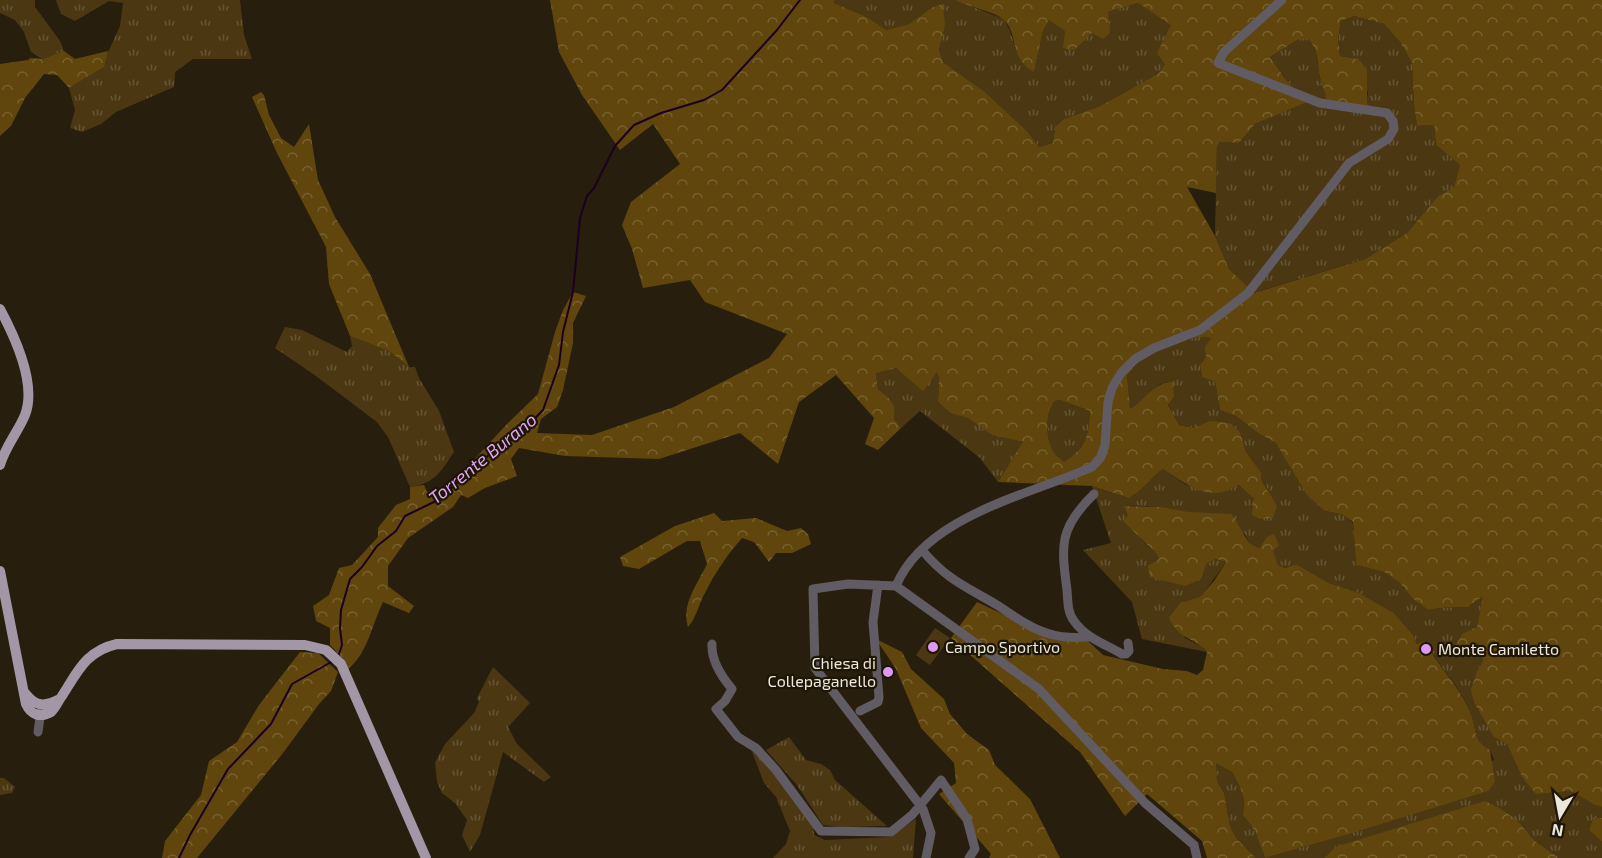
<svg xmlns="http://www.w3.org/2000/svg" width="1602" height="858" font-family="'Exo 2',sans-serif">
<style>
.grass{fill:url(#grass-tufts)}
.forest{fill:url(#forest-crowns);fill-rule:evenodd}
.park{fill:#4b3813}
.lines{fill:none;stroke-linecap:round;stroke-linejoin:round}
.stream{stroke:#1b0022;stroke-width:2}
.minor{stroke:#615b63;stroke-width:9}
.major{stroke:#a397a7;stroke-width:10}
.poi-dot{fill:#de98f2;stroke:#1d1505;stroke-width:2}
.labels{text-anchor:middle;stroke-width:4.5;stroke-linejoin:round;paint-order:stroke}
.poi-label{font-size:16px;fill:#ece6db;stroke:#1d1505;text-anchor:start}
.water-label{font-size:18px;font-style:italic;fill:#e3a4f5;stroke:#1d1505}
</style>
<defs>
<pattern id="grass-tufts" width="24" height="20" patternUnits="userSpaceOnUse" patternTransform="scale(1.5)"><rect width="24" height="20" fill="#4b3813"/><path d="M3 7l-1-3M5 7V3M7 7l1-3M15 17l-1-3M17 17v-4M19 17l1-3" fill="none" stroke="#655535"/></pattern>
<pattern id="forest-crowns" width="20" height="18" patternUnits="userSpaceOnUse" patternTransform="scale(1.5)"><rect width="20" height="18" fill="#60460c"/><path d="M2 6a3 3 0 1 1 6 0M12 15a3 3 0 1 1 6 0" fill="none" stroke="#77612f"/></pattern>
</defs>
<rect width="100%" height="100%" fill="#271e0d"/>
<path class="grass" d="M 0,0 L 35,0 L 35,7 L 60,41 L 64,51 L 42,59 L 31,52 L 24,32 L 15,20 L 0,13 Z
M 56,0 L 240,0 L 244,35 L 252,59 L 193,59 L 175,72 L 174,87 L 116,112 L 101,124 L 82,132 L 70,128 L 75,110 L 69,88 L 104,67 L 105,59 L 120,26 L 123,3 L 109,1 L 75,21 L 61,14 Z
M 835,0 L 955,0 L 1004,19 L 1010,31 L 1016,50 L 1034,72 L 1043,31 L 1049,20 L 1066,30 L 1108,12 L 1138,3 L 1172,25 L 1165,64 L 1159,73 L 1100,106 L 1064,119 L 1055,127 L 1053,143 L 1039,147 L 1027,131 L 985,92 L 943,62 L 939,50 L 945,26 L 931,8 L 909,24 L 886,30 L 867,17 L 834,3 Z
M 1354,16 L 1384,24 L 1400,42 L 1412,63 L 1414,105 L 1417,126 L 1434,125 L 1436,145 L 1460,165 L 1454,187 L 1438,196 L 1407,233 L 1365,259 L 1253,293 L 1229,269 L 1215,236 L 1217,142 L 1239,143 L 1255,124 L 1306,102 L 1286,80 L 1270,57 L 1299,39 L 1308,39 C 1319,51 1317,63 1320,78 C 1321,83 1324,88 1326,92 L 1385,111 L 1366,104 L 1368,93 L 1358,59 L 1340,56 L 1338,40 L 1341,21 Z
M 285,327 L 302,330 L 347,352 L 352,346 L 350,336 L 389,351 L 409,367 L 415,367 L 419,378 L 439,411 L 454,452 C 441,471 436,483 410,487 L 388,437 L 377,422 L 316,376 L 275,348 Z
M 1203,335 L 1211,337 L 1206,357 L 1200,365 L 1202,377 L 1215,382 L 1220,410 L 1236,416 L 1258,433 L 1276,443 L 1325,511 L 1341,514 L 1353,523 L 1356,565 L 1384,572 L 1400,583 L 1413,599 L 1428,610 L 1440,608 L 1468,607 L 1484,595 L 1477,627 L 1463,633 L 1455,645 L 1466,649 L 1478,643 L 1483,661 L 1477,671 L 1494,737 L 1507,744 L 1522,777 L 1536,793 L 1570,791 L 1595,805 L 1602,807 L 1602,818 L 1593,818 L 1589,830 L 1602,842 L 1602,858 L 1559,858 L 1535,841 L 1517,820 L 1335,847 L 1324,858 L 1256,858 L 1237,839 L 1230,826 L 1224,793 L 1217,781 L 1215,762 L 1232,772 L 1240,787 L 1244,800 L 1243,815 L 1255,831 L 1265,858 L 1342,836 L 1494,760 L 1490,750 C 1473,740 1477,731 1471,714 C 1461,686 1438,667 1426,641 L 1417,644 L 1413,635 L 1394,613 L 1359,593 L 1329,583 L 1296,564 L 1285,568 L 1278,565 L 1267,537 L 1259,548 L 1249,543 L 1245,534 C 1204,519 1170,503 1125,506 L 1142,540 L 1156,553 L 1159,559 L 1206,564 L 1216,559 L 1226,562 L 1200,598 L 1180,603 L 1185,638 L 1201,646 L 1207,652 L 1142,639 L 1132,602 L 1083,550 L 1111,543 L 1092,486 L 1129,498 C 1143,491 1150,478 1163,469 L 1186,485 L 1217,493 L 1239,485 L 1254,499 L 1269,491 L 1261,479 L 1261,472 L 1246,452 L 1240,432 L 1209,421 L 1193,428 L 1179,425 L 1168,405 L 1174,397 L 1172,382 C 1156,381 1153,392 1143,401 C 1139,404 1134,407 1130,410 L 1127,375 L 1142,358 L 1176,343 Z
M 896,368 L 909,377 L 937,372 L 939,379 L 938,402 L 950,413 L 968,418 L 993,435 L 1024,442 L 998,482 L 980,458 L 920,411 L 901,428 L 894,419 C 897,404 890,398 878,389 L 876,372 Z
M 1060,400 L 1090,411 C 1088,437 1087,447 1064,462 C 1061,459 1056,456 1054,452 C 1045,439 1045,412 1055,401 Z
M 493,667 L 530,703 L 508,727 L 517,744 L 551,777 L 544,782 L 503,752 L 480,835 L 470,852 L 462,835 L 467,820 L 455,803 L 442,793 L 437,782 L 435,763 L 445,744 L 474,713 L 479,702 L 477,698 Z
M 789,737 L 806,760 L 821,764 L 830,770 L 835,780 L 887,826 L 843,827 L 823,825 L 797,785 L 766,750 Z
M 751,749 L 775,774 L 813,825 L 814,835 L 825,840 L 890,837 L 916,819 L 913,858 L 773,858 L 786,844 L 790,831 L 776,797 L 764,783 Z
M 0,778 L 4,778 L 15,787 L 12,793 L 0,795 Z"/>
<path class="forest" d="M 550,0 L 835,0 L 834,3 L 867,17 L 886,30 L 909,24 L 931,8 L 943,4 L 945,26 L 939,50 L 943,62 L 985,92 L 1027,131 L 1039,147 L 1053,143 L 1055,127 L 1064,119 L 1100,106 L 1159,73 L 1165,64 L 1157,53 L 1171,25 L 1138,3 L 1108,12 L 1110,33 L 1103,39 L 1092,33 L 1074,50 L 1063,48 L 1065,31 L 1049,20 L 1043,31 L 1034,72 C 1008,57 1019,34 1004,20 C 996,12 966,6 955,0 L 1602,0 L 1602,807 L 1595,805 L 1570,791 L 1536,794 L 1522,777 L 1507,744 L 1494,737 L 1474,702 L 1471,690 L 1477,671 L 1483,661 L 1478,643 L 1466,649 L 1455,645 L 1463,633 L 1477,627 L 1483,596 L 1468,607 L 1440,608 L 1428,610 L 1413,599 L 1400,583 L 1384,572 L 1356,565 L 1353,522 L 1341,514 L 1325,511 L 1307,495 L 1276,443 L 1258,433 L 1236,416 L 1220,410 L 1215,382 L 1202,377 L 1200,365 L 1206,357 L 1205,347 L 1211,338 C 1196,332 1157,349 1144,358 C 1138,362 1132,369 1127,375 L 1130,409 C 1145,401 1154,381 1173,382 L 1174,397 L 1168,405 L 1179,425 L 1193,428 L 1209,421 L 1229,423 L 1240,432 L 1246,452 L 1261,472 L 1261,479 L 1277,506 L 1273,518 L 1260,519 L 1252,515 L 1254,499 L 1239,485 C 1232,488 1223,493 1216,493 C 1195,493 1179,479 1163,469 C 1150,478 1143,491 1129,498 L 1092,486 L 998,482 L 1023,442 L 992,435 L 968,418 L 950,413 L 938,402 L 939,379 L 937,372 L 923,391 L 896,368 L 876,373 L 878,389 C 890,398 897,404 894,419 L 901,428 L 878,450 L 865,444 L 874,418 L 836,375 L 799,402 L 778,464 L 740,433 L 659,459 L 565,456 L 519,448 L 511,459 L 517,476 L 485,488 L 468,498 L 461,495 L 453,507 L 408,538 L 388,566 L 388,586 L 414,606 L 409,613 L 383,602 C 372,624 368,653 348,669 L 345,661 L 330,645 L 330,628 L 316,621 L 313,606 L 329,595 L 339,568 L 352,565 L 378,537 L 378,528 L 396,505 L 410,499 L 410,487 L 424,485 L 427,492 L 436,493 L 457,478 L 507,424 L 538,394 L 555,332 L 563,310 L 573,292 L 586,296 L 573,323 L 573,343 L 563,390 L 557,407 L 541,419 L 537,433 L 592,435 L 674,407 L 769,358 L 787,334 L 705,302 L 690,280 L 643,288 L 632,249 L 622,225 L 631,202 L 680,164 L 653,124 L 620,150 L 582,95 L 559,52 ZM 1354,16 L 1384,24 L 1400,42 L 1412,63 L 1414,105 L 1417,126 L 1434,125 L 1436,145 L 1460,165 L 1454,187 L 1438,196 L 1407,233 L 1365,259 L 1254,293 L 1229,269 L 1215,236 L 1187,187 L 1216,193 L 1217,142 L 1239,143 L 1255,124 L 1307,102 L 1286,80 L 1270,57 L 1299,39 L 1308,39 C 1321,53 1316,65 1321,81 C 1323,88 1326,92 1326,99 L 1356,112 L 1385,111 L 1367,104 L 1367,69 L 1358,59 L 1340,56 L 1338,39 L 1341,21 ZM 1060,400 L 1090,411 C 1088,437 1087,447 1064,462 C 1061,459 1056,456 1054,452 C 1045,439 1045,412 1055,401 Z
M 64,51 L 75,59 L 108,51 L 104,67 L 69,88 L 57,75 L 44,74 L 25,98 L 11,126 L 0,136 L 0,64 L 28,60 L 30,58 L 42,59 Z
M 261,92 L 264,95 L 269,115 L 281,138 L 294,147 L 309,124 L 318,180 L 335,217 L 370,274 L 409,367 L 389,351 L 350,336 L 329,284 L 326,247 L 277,153 L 252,97 Z
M 1124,506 L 1160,507 L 1188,512 L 1232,514 L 1249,543 L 1259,548 L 1267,537 L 1274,534 L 1279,545 L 1273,551 L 1278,565 L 1285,568 L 1296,564 L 1329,583 L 1359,593 L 1394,613 L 1413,635 L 1417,644 L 1425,641 C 1438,667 1460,686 1471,714 C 1477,731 1473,740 1490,750 L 1495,782 L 1488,791 L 1342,836 L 1265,858 L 1255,831 L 1243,815 L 1244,800 L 1240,787 L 1232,772 L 1216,763 L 1217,781 L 1224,793 L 1230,826 L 1237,839 L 1256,858 L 1207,858 L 1202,841 L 1147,794 L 1125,816 L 1080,752 L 951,638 L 977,602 L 1049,636 L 1088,641 L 1103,655 L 1163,669 L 1187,671 L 1197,675 L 1203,670 L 1207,652 C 1193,636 1180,641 1169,618 L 1180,603 L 1200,597 L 1214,581 L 1226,562 L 1216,559 L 1206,564 L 1201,579 L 1185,586 L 1150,577 L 1148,566 L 1159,559 L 1156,553 L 1123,521 L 1128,515 Z
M 714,513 L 722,521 L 756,518 L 787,531 L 801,528 L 808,534 L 811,544 L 792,553 L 776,553 L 769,562 L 754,542 L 742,538 C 727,555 715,573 705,593 C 698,605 697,617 688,627 C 681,604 697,585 707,564 L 700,541 L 687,541 L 639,569 L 623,566 L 620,557 L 675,526 Z
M 876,639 L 902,652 L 911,669 L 944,699 L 950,714 L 967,734 L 989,750 L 995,765 L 1030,799 L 1060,858 L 989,858 L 991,854 L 939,794 L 956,783 L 954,763 L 921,728 L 896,669 Z
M 300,652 L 318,653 L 338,672 L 331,691 L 319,704 L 283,753 L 197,858 L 162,858 L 165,841 L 201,795 L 209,761 L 237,742 L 259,705 Z
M 1485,801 L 1499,808 L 1517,820 L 1535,841 L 1559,858 L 1324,858 L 1335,847 Z
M 1593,818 L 1602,818 L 1602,842 L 1589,830 Z"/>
<path class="park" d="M 935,628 L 950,638 L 930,665 L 916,655 Z"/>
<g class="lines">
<path class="stream" d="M 338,657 L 342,645 L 340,628 L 341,610 L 350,579 L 362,567 L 377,546 L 396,531 L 405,516 L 438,500 L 499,446 L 517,437 L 543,410 L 559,365 L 563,332 L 573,292 L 580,218 L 587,196 L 594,188 L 615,146 L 634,125 L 661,113 L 704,100 L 722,90 L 777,30 L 800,0
M 179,858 L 190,835 L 228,769 L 271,724 L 292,684 L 333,661"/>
<path class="minor" d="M 1094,494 C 1059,528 1061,545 1067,590 C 1068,600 1067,612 1074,621 C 1086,638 1105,644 1122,654 L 1126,654 L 1129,651 L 1128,643
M 922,550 C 946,579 965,586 997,605 C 1014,616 1031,629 1050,634 C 1063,638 1075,638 1088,637
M 896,586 C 925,516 1029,495 1092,467 L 1101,457 L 1105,445 L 1108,402 L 1112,388 L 1121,373 L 1135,359 L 1154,348 L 1200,330 L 1248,293 L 1349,163 L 1388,139 L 1394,129 L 1393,121 L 1387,113 L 1320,103 L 1218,63 L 1224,52 L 1282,0
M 712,644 C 711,661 721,676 732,689 L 725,701 L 716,709 L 738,737 L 756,748 L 776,770 L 821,831 L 891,832 L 912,815 L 941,780 L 967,819 L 975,849 L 969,858
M 860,711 L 878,702 L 879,697 L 873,622 L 878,585
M 38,732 L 41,710
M 926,858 L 931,833 L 923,809 L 815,668 L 813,589 L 848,584 L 896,586 L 1039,689 L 1145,803 L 1194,845 L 1197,858"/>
<path class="major" d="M 0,309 C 15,337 37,384 25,415 C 18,432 5,447 0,465
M 0,571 L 26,704 C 31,715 40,718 51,712 C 56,707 58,701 62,696 C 78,671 86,651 117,644 L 305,645 L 326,650 L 341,664 L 426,858
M 25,693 C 36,707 44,707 60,699"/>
</g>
<g class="poi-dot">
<circle cx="933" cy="647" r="6"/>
<circle cx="1426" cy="649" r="6"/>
<circle cx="888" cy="672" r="6"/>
</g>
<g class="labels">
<g class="poi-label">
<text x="945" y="653">Campo Sportivo</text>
<text x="1438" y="655">Monte Camiletto</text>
<text x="876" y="669" text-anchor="end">Chiesa di<tspan x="876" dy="18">Collepaganello</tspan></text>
</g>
<g class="water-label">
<text transform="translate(483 459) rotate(-39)" y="6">Torrente Burano</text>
</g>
</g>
<g transform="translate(1560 816) rotate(190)" stroke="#1d1505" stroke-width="4.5" paint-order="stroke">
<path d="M0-4.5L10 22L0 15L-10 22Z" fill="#ece6db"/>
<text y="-9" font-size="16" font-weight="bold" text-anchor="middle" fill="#ece6db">N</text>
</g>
</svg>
